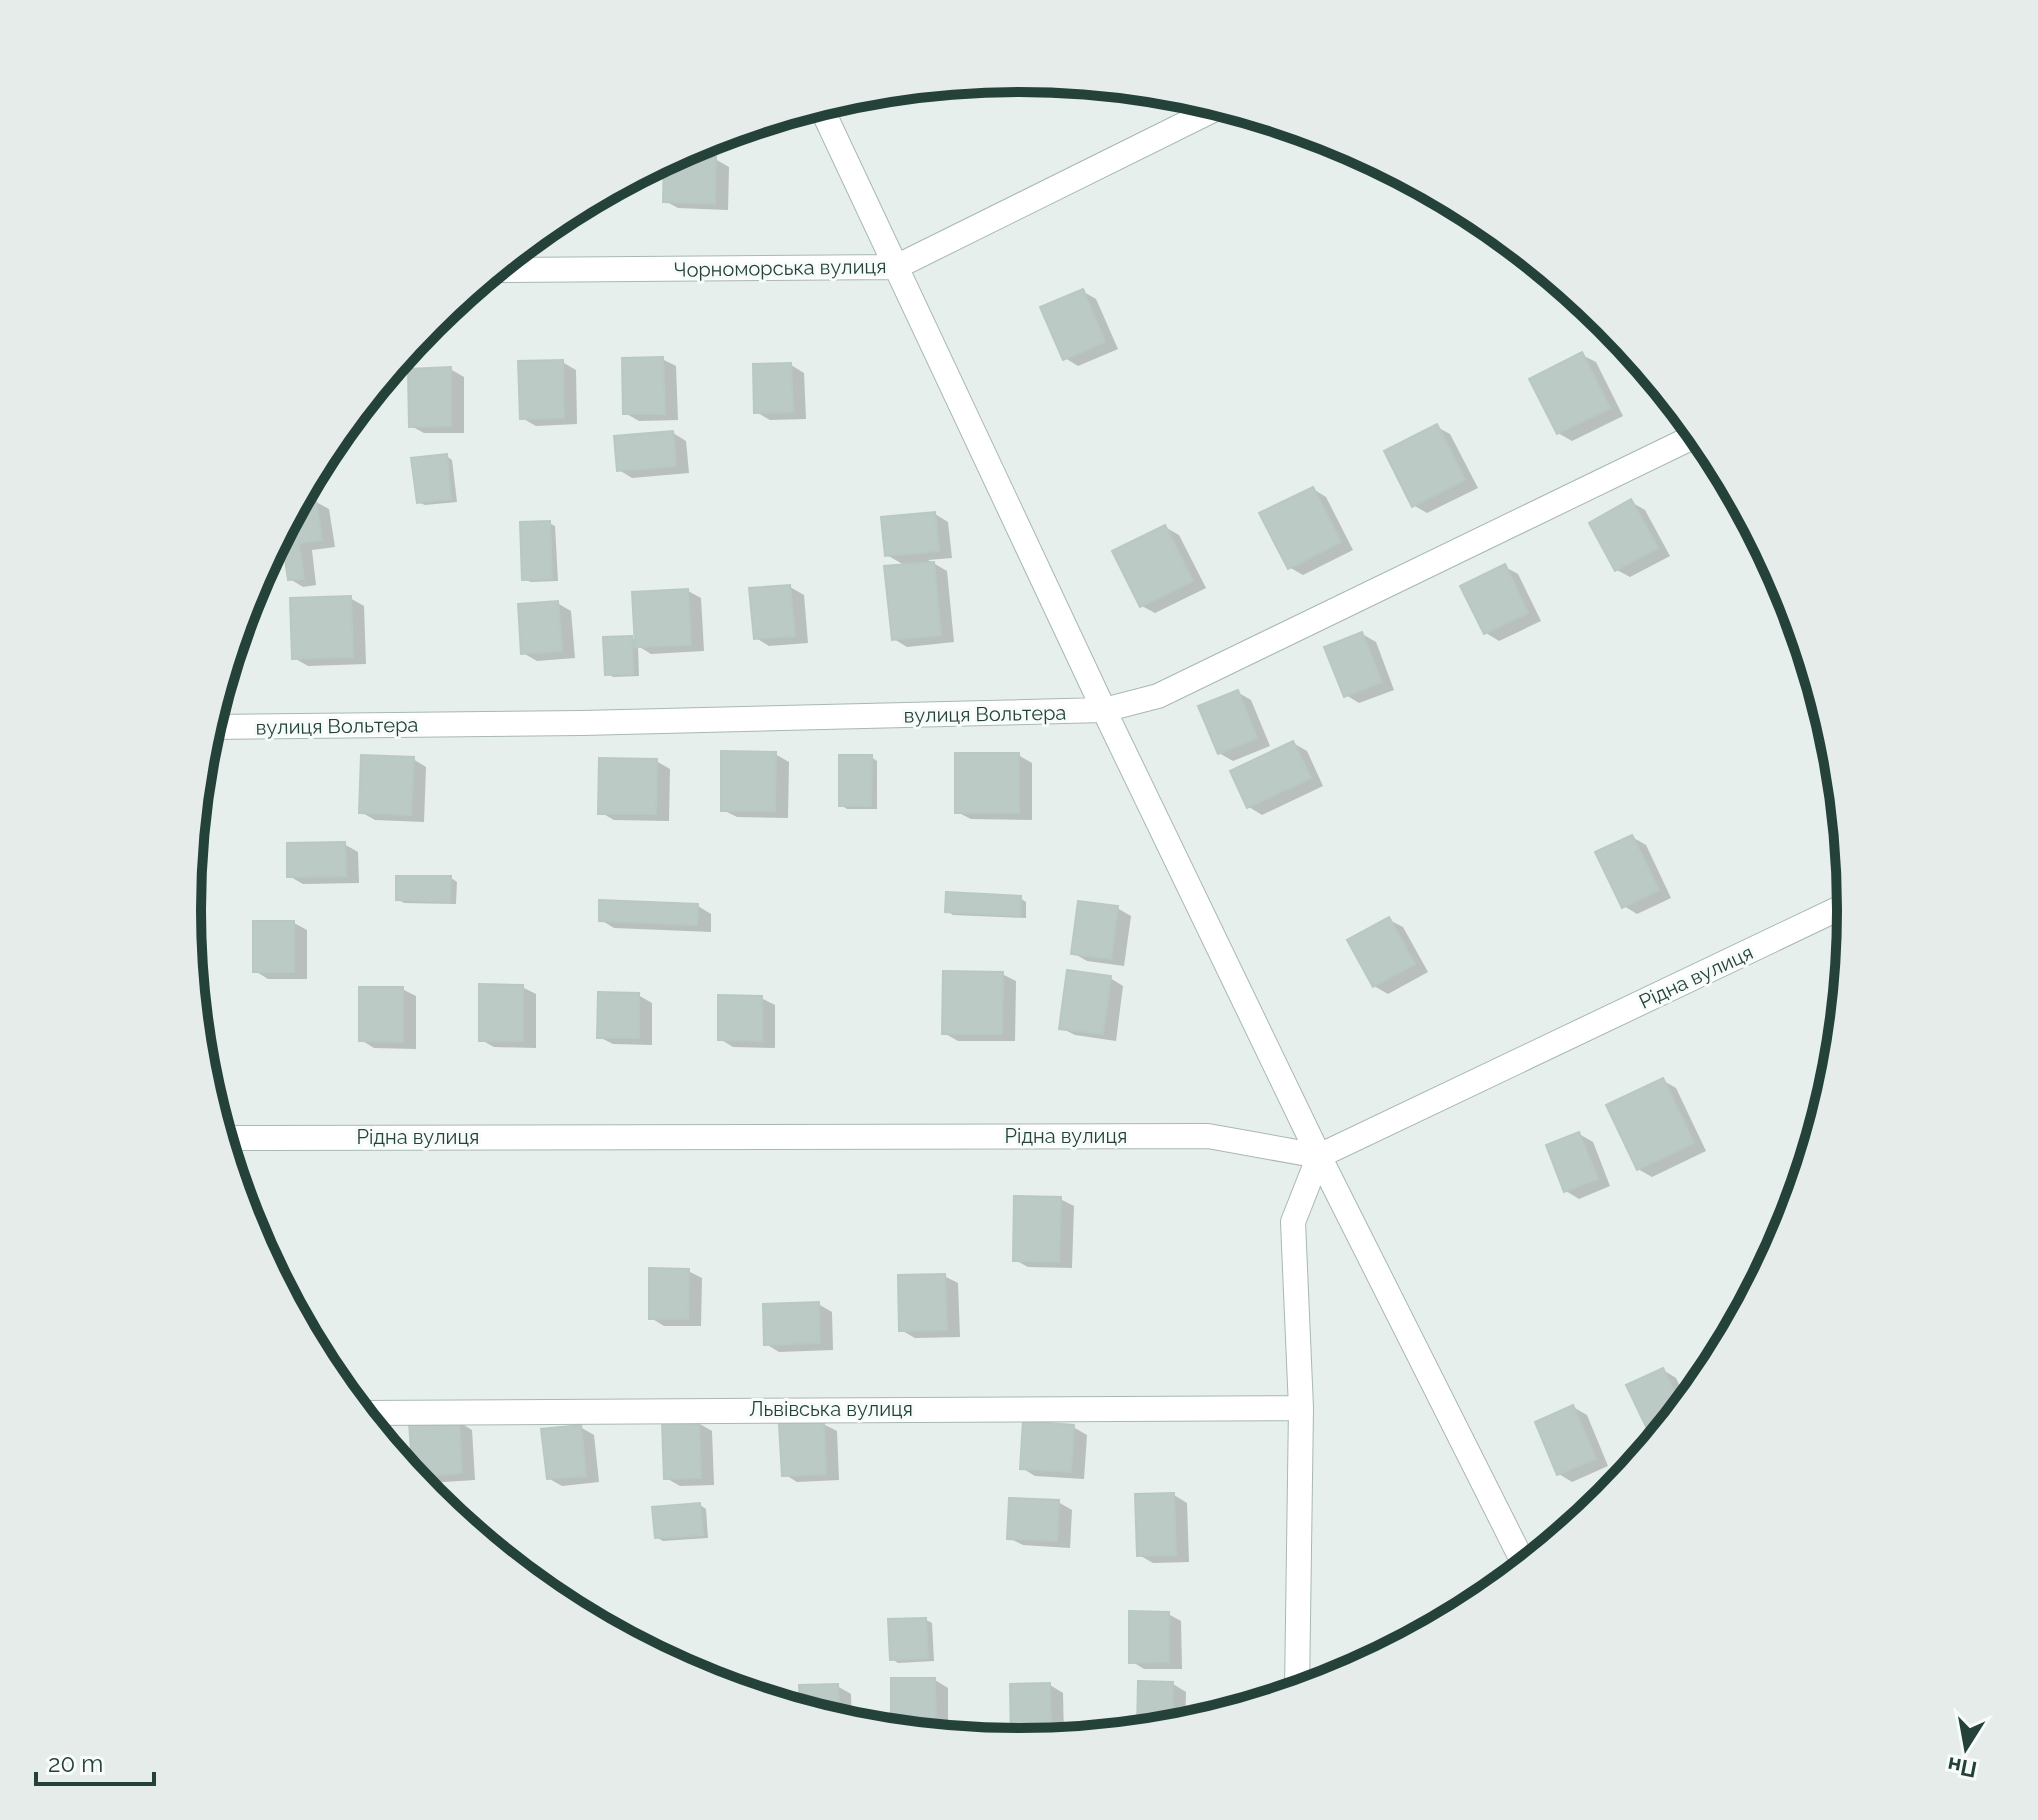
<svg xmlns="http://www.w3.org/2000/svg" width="2038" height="1820" font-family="Raleway,sans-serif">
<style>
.shadow{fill:#0003}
.building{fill:#bbcac4;stroke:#b8c9c2;stroke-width:2}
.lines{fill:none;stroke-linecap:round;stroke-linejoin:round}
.minor-casing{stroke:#a8b8b2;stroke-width:26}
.minor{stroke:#fff;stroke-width:24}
.labels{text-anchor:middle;stroke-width:6;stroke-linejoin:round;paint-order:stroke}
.street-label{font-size:20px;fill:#24423a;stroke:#f7fbf9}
.rim{fill:none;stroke:#24423a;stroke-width:10}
</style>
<rect width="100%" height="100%" fill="#e6efeb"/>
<path class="shadow" d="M 669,158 L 715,159 L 729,167 L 728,210 L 678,208 L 665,201 L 666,160 Z
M 1082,291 L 1096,299 L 1118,349 L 1078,366 L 1065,358 Z
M 1582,355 L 1596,362 L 1623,416 L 1572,441 L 1558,433 Z
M 662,359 L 676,366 L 678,420 L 639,421 L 625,413 Z
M 562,362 L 576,370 L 577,424 L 536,426 L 522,418 Z
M 791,365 L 804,373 L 806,419 L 770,420 L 756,412 Z
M 450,369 L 464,377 L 464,433 L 424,433 L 411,426 Z
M 358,410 L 358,419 L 351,419 Z
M 1437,427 L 1450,434 L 1478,488 L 1427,513 L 1413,505 Z
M 673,433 L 686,441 L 689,473 L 632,478 L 619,470 Z
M 446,456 L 452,460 L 457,502 L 425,505 L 418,502 Z
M 320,461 L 321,478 L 311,478 Z
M 1313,489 L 1326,497 L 1353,550 L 1303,575 L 1289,567 Z
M 316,502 L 329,509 L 335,547 L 312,550 L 316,585 L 303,587 L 290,579 L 286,553 L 274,548 L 297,504 Z
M 1631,502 L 1645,510 L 1670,556 L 1630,577 L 1617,570 Z
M 935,514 L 948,522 L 952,558 L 928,560 L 947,571 L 954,642 L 907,647 L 894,639 L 906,566 L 887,555 Z
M 549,523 L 555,526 L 558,581 L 531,582 L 524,579 Z
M 1165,527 L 1179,535 L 1206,588 L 1155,613 L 1142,606 Z
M 1505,567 L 1518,574 L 1541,621 L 1499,641 L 1486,633 Z
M 790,587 L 804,595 L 808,643 L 769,646 L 756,638 Z
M 688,591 L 701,598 L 704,651 L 651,654 L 638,646 L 639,676 L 613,677 L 607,673 L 631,638 L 637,641 Z
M 350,598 L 364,606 L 366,664 L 308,666 L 294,658 Z
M 557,603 L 571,611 L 575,658 L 537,661 L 523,653 Z
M 1362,634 L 1376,642 L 1394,690 L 1359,703 L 1346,695 Z
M 1237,692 L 1251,700 L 1270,746 L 1233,761 L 1219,753 Z
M 1293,743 L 1307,751 L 1323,786 L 1262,815 L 1249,807 Z
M 775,754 L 789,762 L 788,818 L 737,817 L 723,810 Z
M 1018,755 L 1032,763 L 1032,820 L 971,819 L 957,812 Z
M 871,757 L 877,761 L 877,809 L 847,809 L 841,805 Z
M 413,759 L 426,767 L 424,822 L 375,820 L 361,812 Z
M 656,761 L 670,769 L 669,821 L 614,820 L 600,812 Z
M 1632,837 L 1646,845 L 1671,898 L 1637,914 L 1624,906 Z
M 344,844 L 358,852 L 359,883 L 303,884 L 289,876 Z
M 451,878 L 457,882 L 456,904 L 404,903 L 398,899 Z
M 1020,898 L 1026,902 L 1026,918 L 953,915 L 947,911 Z
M 698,906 L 711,914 L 711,932 L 614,928 L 601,920 Z
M 1117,908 L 1131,916 L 1124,966 L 1087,961 L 1073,953 Z
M 1389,920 L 1403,927 L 1428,972 L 1388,994 L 1374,986 Z
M 294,923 L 307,930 L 307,979 L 268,979 L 255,971 Z
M 1002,974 L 1016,981 L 1015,1041 L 958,1041 L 944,1033 Z
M 1110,978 L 1123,986 L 1116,1041 L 1075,1035 L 1061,1028 Z
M 522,987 L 536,994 L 536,1048 L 494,1047 L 481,1040 Z
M 402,989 L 416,996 L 416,1049 L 374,1048 L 361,1040 Z
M 638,995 L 652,1003 L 652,1045 L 613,1044 L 599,1037 Z
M 761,998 L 775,1005 L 775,1048 L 733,1047 L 720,1039 Z
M 1662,1080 L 1676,1088 L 1706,1151 L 1652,1177 L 1638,1169 Z
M 1579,1134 L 1593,1142 L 1610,1186 L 1579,1199 L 1566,1191 Z
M 1060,1199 L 1074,1206 L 1072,1268 L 1028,1267 L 1015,1260 Z
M 688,1271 L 702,1278 L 701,1326 L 664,1326 L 651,1318 Z
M 944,1276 L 958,1283 L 960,1337 L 915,1338 L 901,1330 Z
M 818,1304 L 832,1312 L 833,1350 L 779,1352 L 766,1344 Z
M 1663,1370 L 1676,1378 L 1687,1401 L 1657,1437 L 1652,1434 Z
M 1573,1407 L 1587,1415 L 1608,1466 L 1572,1482 L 1559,1474 Z
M 459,1422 L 472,1430 L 475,1480 L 428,1483 L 414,1475 Z
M 698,1423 L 712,1431 L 714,1485 L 680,1486 L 666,1478 Z
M 823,1424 L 837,1431 L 839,1480 L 797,1482 L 784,1474 Z
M 580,1427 L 594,1435 L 599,1482 L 562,1486 L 548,1478 Z
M 1073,1427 L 1087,1435 L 1084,1479 L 1035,1476 L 1022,1468 Z
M 1174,1495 L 1187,1503 L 1189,1562 L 1153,1563 L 1139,1555 Z
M 1058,1502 L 1072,1510 L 1070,1548 L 1023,1545 L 1009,1538 Z
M 700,1505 L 706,1509 L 708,1538 L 663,1541 L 656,1537 Z
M 1168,1614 L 1181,1621 L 1182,1669 L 1144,1669 L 1131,1661 Z
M 926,1620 L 932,1623 L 934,1661 L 898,1663 L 892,1659 Z
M 893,1680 L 935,1680 L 948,1688 L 948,1735 L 893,1730 Z
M 1140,1683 L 1173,1684 L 1186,1692 L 1185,1725 L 1139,1730 Z
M 1050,1685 L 1063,1693 L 1064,1738 L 1019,1742 L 1013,1740 Z
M 837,1686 L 851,1694 L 852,1725 L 802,1709 Z"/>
<path class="building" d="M 673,156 L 716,157 L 715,204 L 663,202 L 664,161 Z
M 1083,289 L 1105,342 L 1063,360 L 1040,307 Z
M 1582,352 L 1610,408 L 1557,434 L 1529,379 Z
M 663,357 L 665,414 L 623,414 L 622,358 Z
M 563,360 L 564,418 L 520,419 L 518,361 Z
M 791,363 L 793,412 L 754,413 L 753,364 Z
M 451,367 L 451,426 L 409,427 L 408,369 Z
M 1437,424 L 1465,480 L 1412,507 L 1384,451 Z
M 673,431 L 676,466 L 617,471 L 614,436 Z
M 447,454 L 451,499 L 417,503 L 411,458 Z
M 1313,487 L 1341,542 L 1288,569 L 1259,513 Z
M 1631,499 L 1658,548 L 1615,571 L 1589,523 Z
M 316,500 L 322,540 L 299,543 L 304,579 L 288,580 L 283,545 L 275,546 L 298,502 Z
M 935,512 L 939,551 L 885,556 L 881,517 Z
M 550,521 L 552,579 L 522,580 L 520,522 Z
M 1165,525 L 1193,581 L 1140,607 L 1112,551 Z
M 934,562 L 941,635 L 892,640 L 884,566 Z
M 1505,564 L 1528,613 L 1484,634 L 1460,586 Z
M 790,585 L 795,636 L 754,639 L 749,588 Z
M 688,589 L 691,645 L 635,647 L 632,592 Z
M 351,596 L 353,657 L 292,659 L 290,598 Z
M 558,601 L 562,651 L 521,654 L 518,604 Z
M 1362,632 L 1382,682 L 1344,697 L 1324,647 Z
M 632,636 L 633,674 L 605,675 L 603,637 Z
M 1238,690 L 1257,738 L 1218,754 L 1198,706 Z
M 1293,741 L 1311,778 L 1247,808 L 1230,771 Z
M 721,751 L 776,752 L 775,811 L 721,811 Z
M 955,753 L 1019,753 L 1019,813 L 955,813 Z
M 361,755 L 414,757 L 411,815 L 359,813 Z
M 839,755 L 872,755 L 871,806 L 839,806 Z
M 599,758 L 657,759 L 656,814 L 598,814 Z
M 1632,835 L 1659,890 L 1622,908 L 1595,852 Z
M 345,842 L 346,876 L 287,877 L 287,843 Z
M 396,876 L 451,876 L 450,902 L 396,900 Z
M 946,892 L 1021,896 L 1020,916 L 945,912 Z
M 599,900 L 698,904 L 697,925 L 599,921 Z
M 1078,901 L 1118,906 L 1111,959 L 1071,954 Z
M 1389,917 L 1415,964 L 1373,987 L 1347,940 Z
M 253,921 L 294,921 L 294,972 L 253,972 Z
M 1067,970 L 1111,976 L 1103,1034 L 1059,1029 Z
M 943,971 L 1003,972 L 1002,1034 L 942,1034 Z
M 479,984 L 523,985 L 523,1041 L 479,1041 Z
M 359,987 L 403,987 L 403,1042 L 359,1041 Z
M 598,992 L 639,993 L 639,1038 L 597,1038 Z
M 718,995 L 762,996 L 762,1041 L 718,1040 Z
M 1663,1078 L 1694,1143 L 1637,1170 L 1606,1105 Z
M 1579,1132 L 1598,1179 L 1564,1192 L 1546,1145 Z
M 1014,1196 L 1061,1197 L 1059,1262 L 1013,1261 Z
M 649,1268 L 689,1269 L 688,1319 L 649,1319 Z
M 945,1274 L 947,1330 L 899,1331 L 898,1275 Z
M 819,1302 L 820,1343 L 764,1345 L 763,1304 Z
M 1663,1368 L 1682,1408 L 1665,1428 L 1650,1435 L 1626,1385 Z
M 1573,1405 L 1596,1459 L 1557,1475 L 1535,1422 Z
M 459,1420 L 462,1473 L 413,1477 L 409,1423 Z
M 699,1421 L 701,1478 L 664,1479 L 662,1422 Z
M 1023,1421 L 1074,1425 L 1071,1472 L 1020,1469 Z
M 824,1422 L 826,1474 L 782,1476 L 779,1424 Z
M 581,1425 L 586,1476 L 547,1479 L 541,1429 Z
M 1174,1493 L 1176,1555 L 1137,1556 L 1135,1494 Z
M 1009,1498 L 1059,1500 L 1057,1541 L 1007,1539 Z
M 700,1503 L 703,1535 L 655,1538 L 652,1507 Z
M 1129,1611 L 1169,1612 L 1169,1662 L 1129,1663 Z
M 926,1618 L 928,1658 L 890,1660 L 888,1619 Z
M 891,1678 L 935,1678 L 936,1734 L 891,1729 Z
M 1138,1681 L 1173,1682 L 1172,1727 L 1137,1730 Z
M 1050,1683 L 1051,1739 L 1011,1741 L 1010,1684 Z
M 838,1684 L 839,1721 L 800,1709 L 799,1685 Z"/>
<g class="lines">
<g class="minor-casing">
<path id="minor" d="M 820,105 L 1104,710 L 1319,1156 L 1525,1566
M 494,270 L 896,267 L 1221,106
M 209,727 L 582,723 L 1104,710 L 1158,696 L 1699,434
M 223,1138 L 1208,1136 L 1319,1156 L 1850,903
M 360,1413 L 1301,1408
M 1297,1691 L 1301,1408 L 1293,1222 L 1319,1156"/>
</g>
<use href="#minor" class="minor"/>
</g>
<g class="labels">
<g class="street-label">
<text transform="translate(780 268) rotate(-1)" y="7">Чорноморська вулиця</text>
<text transform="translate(985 714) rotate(-1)" y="7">вулиця Вольтера</text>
<text transform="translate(337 726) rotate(-1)" y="7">вулиця Вольтера</text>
<text transform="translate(1696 977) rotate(-25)" y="7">Рідна вулиця</text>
<text x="1066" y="1143">Рідна вулиця</text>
<text x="418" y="1144">Рідна вулиця</text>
<text x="831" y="1416">Львівська вулиця</text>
</g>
</g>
<path d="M0 0H2038V1820H0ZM201 910a818 818 0 1 1 1636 0a818 818 0 1 1-1636 0Z" fill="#e6ecea" fill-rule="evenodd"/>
<path class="rim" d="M201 910a818 818 0 1 1 1636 0a818 818 0 1 1-1636 0Z"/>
<g transform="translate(1966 1748) rotate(191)" stroke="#f7fbf9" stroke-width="6" paint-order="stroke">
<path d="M0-6L14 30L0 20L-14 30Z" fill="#24423a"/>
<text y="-12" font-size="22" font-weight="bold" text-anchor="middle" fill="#24423a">Пн</text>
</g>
<path d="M36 1772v12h118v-12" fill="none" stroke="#24423a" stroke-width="4"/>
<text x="48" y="1772" font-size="24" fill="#24423a" stroke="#f7fbf9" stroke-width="6" paint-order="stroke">20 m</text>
</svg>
